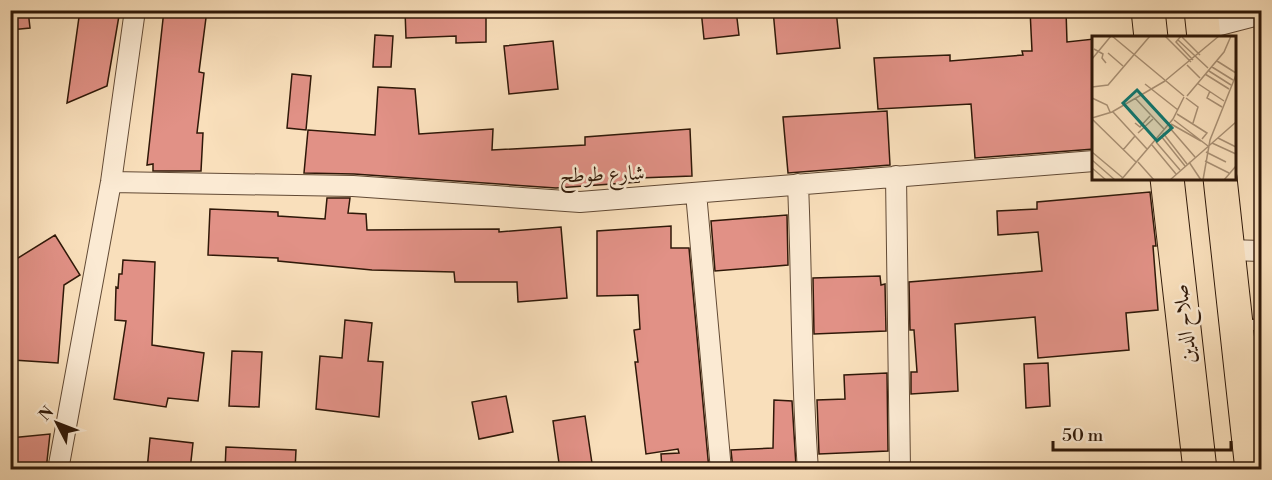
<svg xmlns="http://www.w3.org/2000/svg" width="1272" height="480" font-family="'Libre Bodoni',Amiri,serif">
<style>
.building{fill:#e19186;stroke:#2f1808;stroke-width:1.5}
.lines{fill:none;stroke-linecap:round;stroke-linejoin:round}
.lane-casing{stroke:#624a35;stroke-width:13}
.street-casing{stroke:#624a35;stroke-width:22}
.highway-casing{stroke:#2f1808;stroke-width:35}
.lane{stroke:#fbead3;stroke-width:10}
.street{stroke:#fbead3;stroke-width:20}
.highway{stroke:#f9dfbb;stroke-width:33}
.labels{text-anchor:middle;stroke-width:5;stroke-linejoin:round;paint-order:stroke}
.street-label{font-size:21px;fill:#2f1808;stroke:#fbead3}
.inset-road{fill:none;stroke:#a88f73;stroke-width:1.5}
.view{fill:#0f766e;fill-opacity:0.15;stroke:#0f766e;stroke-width:3}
.inset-edge{fill:none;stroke:#2f1808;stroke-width:3}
</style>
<rect width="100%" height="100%" fill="#f9dfbb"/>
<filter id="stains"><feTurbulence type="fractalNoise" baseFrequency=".00333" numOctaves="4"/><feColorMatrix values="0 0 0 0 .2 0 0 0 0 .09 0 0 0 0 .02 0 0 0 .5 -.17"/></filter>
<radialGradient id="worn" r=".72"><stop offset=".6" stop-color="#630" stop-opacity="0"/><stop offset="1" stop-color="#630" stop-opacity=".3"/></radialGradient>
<path class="building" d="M 10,10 L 28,10 L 30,28 L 10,30 Z
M 80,10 L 120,10 L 107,86 L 67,103 Z
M 164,10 L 207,10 L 199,72 L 204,73 L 197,133 L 203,133 L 201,171 L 153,171 L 153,164 L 147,165 Z
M 405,10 L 486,10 L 486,42 L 456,43 L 456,36 L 406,38 Z
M 701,10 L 736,10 L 739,35 L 704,39 Z
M 773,10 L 836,10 L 840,48 L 777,54 Z
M 1030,10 L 1066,10 L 1067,42 L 1094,39 L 1094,149 L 975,158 L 971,104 L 878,109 L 874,58 L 950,55 L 950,61 L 1023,55 L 1022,51 L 1032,51 Z
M 375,35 L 393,36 L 391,67 L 373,67 Z
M 553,41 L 558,89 L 509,94 L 504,46 Z
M 292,74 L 311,76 L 306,130 L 287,128 Z
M 378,87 L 415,89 L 419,134 L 493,129 L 492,150 L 585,145 L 585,137 L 690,129 L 692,176 L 639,178 L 639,182 L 556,188 L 354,174 L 304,173 L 308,130 L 375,135 Z
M 887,111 L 890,165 L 788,173 L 783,117 Z
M 1150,192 L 1156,246 L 1153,246 L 1158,310 L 1126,313 L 1129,350 L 1038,358 L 1035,317 L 955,324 L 958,391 L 911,394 L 911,372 L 917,372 L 914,330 L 910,330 L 909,282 L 1042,271 L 1038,232 L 998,235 L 997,211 L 1037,209 L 1037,202 Z
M 327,198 L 350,198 L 348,213 L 366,214 L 367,230 L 499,229 L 499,232 L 561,227 L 567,298 L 518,302 L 517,282 L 455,282 L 454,272 L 372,270 L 278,261 L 278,258 L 208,255 L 210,209 L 278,212 L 278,216 L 325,219 Z
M 787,215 L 788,265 L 715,271 L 711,221 Z
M 671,226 L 671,248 L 689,248 L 709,470 L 662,470 L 661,454 L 679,453 L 678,449 L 646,454 L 635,362 L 638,362 L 634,330 L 640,329 L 638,295 L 597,296 L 597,231 Z
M 55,235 L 80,275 L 64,285 L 58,363 L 13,360 L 16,312 L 10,316 L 10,263 Z
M 123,260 L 155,262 L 152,345 L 204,353 L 198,401 L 168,398 L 166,407 L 114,399 L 126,321 L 115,320 L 116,287 L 118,288 L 119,274 L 122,274 Z
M 880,276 L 881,285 L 885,284 L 886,331 L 814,334 L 813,278 Z
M 345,320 L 372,323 L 368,361 L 383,362 L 379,417 L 316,409 L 320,356 L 342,358 Z
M 232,351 L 262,352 L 259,407 L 229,406 Z
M 1048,363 L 1050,406 L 1026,408 L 1024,364 Z
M 887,373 L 888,451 L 819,454 L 817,400 L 845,399 L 844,375 Z
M 506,396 L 513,432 L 479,439 L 472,402 Z
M 774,400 L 792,401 L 796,466 L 733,470 L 731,450 L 773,448 Z
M 585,416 L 593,470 L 560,470 L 553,421 Z
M 50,434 L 46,470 L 10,470 L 10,438 Z
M 150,438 L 193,443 L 190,470 L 147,470 Z
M 226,447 L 296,450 L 295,470 L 225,470 Z"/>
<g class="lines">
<g class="lane-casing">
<path id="lane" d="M 1240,325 L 1262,325"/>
</g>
<g class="street-casing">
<path id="street" d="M 1204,29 L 1262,14
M 896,176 L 900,470
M 111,182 L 353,186 L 580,202 L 1094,161
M 798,184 C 802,279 801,375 808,470
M 696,193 L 721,470
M 1228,250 L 1262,251
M 58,470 L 111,182 L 135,10"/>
</g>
<g class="highway-casing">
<path id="highway" d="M 1148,10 L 1151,38
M 1201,10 L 1204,38
M 1167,178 L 1200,470
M 1220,178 L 1252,470"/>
</g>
<use href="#lane" class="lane"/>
<use href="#street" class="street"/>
<use href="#highway" class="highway"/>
</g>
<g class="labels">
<g class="street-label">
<text transform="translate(602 174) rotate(-2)" y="7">شارع طوطح</text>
<text transform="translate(1184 324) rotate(-96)" y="7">صلاح الدين</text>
</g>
</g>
<g transform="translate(1092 36)">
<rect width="144" height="144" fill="#f9dfbb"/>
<path class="inset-road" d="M 20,0 L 92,60M 73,0 L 99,26M 89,0 L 84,6 L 101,24M 90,1 L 108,19M 86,4 L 116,32M 2,13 L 11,18 L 10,22 L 14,27M 16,17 L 31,30M 0,23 L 19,0M 125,25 L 144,37M 95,29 L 108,42M 120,31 L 141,44M 117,35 L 139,49M 113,38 L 137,53M 74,44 L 127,0M 105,47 L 132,65M 53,48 L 86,74M 0,51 L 16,49 L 58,0M 118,55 L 115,62 L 130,71M 95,60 L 132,16 L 139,0M 0,62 L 15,69 L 18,76M 43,62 L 72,93M 94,62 L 106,71 L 101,87M 21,76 L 55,113M 85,78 L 115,97 L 110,103M 0,82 L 20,76 L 73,45M 0,83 L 44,126M 82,84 L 116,110M 43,87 L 48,91 L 58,80M 79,88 L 109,105M 77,91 L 103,121M 46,97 L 61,83M 71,97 L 95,128M 69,100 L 93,130M 126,102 L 144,111M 64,106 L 88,134M 120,107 L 144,118M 60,109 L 84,138M 31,114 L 43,100M 0,116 L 31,142M 114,116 L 134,126M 0,124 L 23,144M 113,125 L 137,137M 46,126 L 62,144M 97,126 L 109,144M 0,132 L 14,144M 29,144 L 81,83 L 92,61M 78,144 L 144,86M 111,144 L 118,104 L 144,39M 132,144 L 144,130"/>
<path class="view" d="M 45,54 L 80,92 L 65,105 L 31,67 Z"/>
<rect width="144" height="144" class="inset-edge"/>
</g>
<rect width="1272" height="480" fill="none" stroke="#f9dfbb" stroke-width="36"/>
<rect x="12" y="12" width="1248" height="456" fill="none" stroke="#2f1808" stroke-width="3"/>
<rect x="18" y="18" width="1236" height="444" fill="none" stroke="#2f1808" stroke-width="1.5"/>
<g transform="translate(57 423) rotate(312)" stroke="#fbead3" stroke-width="4.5" paint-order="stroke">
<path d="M0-4.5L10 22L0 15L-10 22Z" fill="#2f1808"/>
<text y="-9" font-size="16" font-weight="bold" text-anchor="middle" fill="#2f1808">N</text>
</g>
<path d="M1053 441v9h178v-9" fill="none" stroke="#2f1808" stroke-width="3"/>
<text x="1062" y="441" font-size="18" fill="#2f1808" stroke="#fbead3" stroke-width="4.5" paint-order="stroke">50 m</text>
<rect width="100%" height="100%" filter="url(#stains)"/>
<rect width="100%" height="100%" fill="url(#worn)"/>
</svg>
